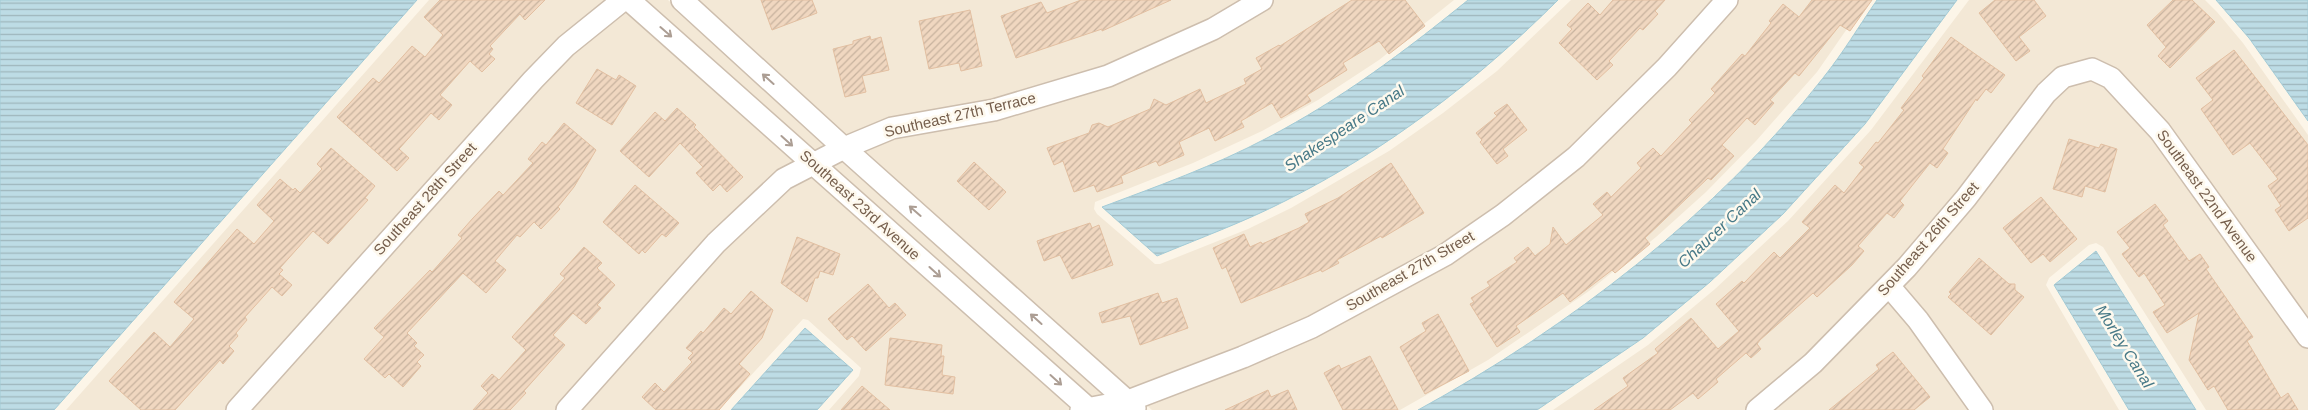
<svg xmlns="http://www.w3.org/2000/svg" width="2308" height="410" font-family="Arial,sans-serif">
<style>
.residential{fill:#f3e8d6}
.water{fill:url(#water-rules);stroke:#a3cbd6}
.building{fill:url(#building-hatch);stroke:#e2bfa1}
.lines{fill:none;stroke-linecap:round;stroke-linejoin:round}
.minor-casing{stroke:#cdbeae;stroke-width:24}
.minor{stroke:#fff;stroke-width:21}
.oneway{stroke:#ac9e94}
.labels{text-anchor:middle;stroke-width:5;stroke-linejoin:round;paint-order:stroke}
.street-label{font-size:15px;fill:#755e4c;stroke:#fef9ee}
.water-label{font-size:16px;font-style:italic;fill:#477987;stroke:#fef9ee}
</style>
<defs>
<pattern id="water-rules" width="6" height="5" patternUnits="userSpaceOnUse" patternTransform="scale(1.25)"><rect width="6" height="5" fill="#bddce5"/><path d="M0 2.5h6" fill="none" stroke="#9eb6bc"/></pattern>
<pattern id="building-hatch" width="6" height="6" patternUnits="userSpaceOnUse" patternTransform="scale(1.25)"><rect width="6" height="6" fill="#f0d7c0"/><path d="M-1 1l2-2M0 6l6-6M5 7l2-2" fill="none" stroke="#c7b29e"/></pattern>
</defs>
<rect width="100%" height="100%" fill="#fcf5e8"/>
<path class="residential" d="M 429,0 L 615,0 L 1076,410 L 829,410 L 859,376 L 861,368 L 808,320 L 803,319 L 719,410 L 66,410 Z
M 644,0 L 668,0 L 1124,410 L 1105,410 Z
M 695,0 L 1454,0 L 1379,60 L 1318,100 L 1262,131 L 1193,163 L 1095,202 L 1094,209 L 1097,214 L 1155,264 L 1160,264 L 1248,229 L 1291,208 L 1389,151 L 1443,113 L 1497,71 L 1571,0 L 1867,0 L 1817,72 L 1756,141 L 1706,192 L 1656,237 L 1589,291 L 1488,360 L 1400,410 L 1152,410 Z
M 1969,0 L 2205,0 L 2217,12 L 2243,43 L 2308,135 L 2308,410 L 2206,410 L 2103,247 L 2096,243 L 2089,245 L 2049,278 L 2046,285 L 2119,410 L 1553,410 L 1648,345 L 1715,289 L 1788,221 L 1871,130 Z"/>
<path class="water" d="M 0,0 L 417,0 L 54,410 L 0,410 Z
M 1468,0 L 1558,0 C 1478,80 1387,150 1285,201 C 1244,222 1200,238 1157,256 L 1102,207 C 1158,186 1214,166 1267,138 C 1340,100 1404,52 1468,0 Z
M 1877,0 L 1957,0 L 1865,124 L 1783,214 L 1710,282 L 1643,338 L 1537,410 L 1418,410 C 1568,328 1718,213 1823,78 C 1843,53 1859,26 1877,0 Z
M 2216,0 L 2308,0 L 2308,121 L 2249,38 Z
M 2096,251 L 2196,410 L 2129,410 L 2054,285 Z
M 805,328 L 853,370 L 817,410 L 731,410 Z"/>
<path class="building" d="M 440,0 L 545,0 L 525,20 L 520,14 L 490,46 L 493,49 L 489,54 L 495,59 L 482,72 L 470,61 L 440,95 L 452,105 L 439,120 L 431,113 L 399,149 L 409,158 L 397,171 L 337,117 L 373,78 L 379,83 L 412,46 L 425,57 L 443,35 L 424,17 Z
M 761,0 L 812,0 L 817,13 L 772,30 Z
M 1081,0 L 1171,0 L 1102,31 L 1102,29 L 1016,58 L 1001,16 L 1041,2 L 1047,13 Z
M 1352,0 L 1405,0 L 1425,26 L 1389,54 L 1379,41 L 1343,63 L 1347,70 L 1307,95 L 1311,101 L 1281,118 L 1272,103 L 1241,121 L 1244,127 L 1215,141 L 1209,128 L 1179,142 L 1184,155 L 1159,166 L 1156,161 L 1121,176 L 1123,183 L 1097,192 L 1094,185 L 1074,192 L 1063,161 L 1054,165 L 1047,148 L 1089,133 L 1092,125 L 1099,123 L 1108,127 L 1150,109 L 1154,99 L 1166,105 L 1200,89 L 1206,103 L 1246,84 L 1244,79 L 1262,69 L 1256,58 L 1279,45 L 1280,46 Z
M 1613,0 L 1665,0 L 1655,11 L 1658,14 L 1643,30 L 1640,28 L 1609,61 L 1613,65 L 1597,80 L 1559,43 L 1572,29 L 1567,25 L 1588,3 L 1600,15 Z
M 1812,0 L 1872,0 L 1850,31 L 1840,25 L 1799,76 L 1795,73 L 1770,100 L 1774,103 L 1755,125 L 1747,118 L 1722,145 L 1734,156 L 1711,180 L 1708,178 L 1645,238 L 1650,244 L 1615,273 L 1612,270 L 1570,302 L 1563,293 L 1516,326 L 1520,332 L 1497,347 L 1470,304 L 1474,302 L 1471,298 L 1490,286 L 1487,282 L 1517,262 L 1514,258 L 1528,247 L 1535,256 L 1550,244 L 1553,227 L 1566,245 L 1603,215 L 1593,204 L 1607,192 L 1611,197 L 1641,168 L 1637,163 L 1653,148 L 1661,156 L 1692,123 L 1689,120 L 1715,93 L 1711,89 L 1742,54 L 1745,56 L 1771,23 L 1769,21 L 1783,4 L 1799,17 Z
M 1995,0 L 2034,0 L 2046,16 L 2019,37 L 2030,51 L 2016,61 L 1979,13 Z
M 2173,0 L 2192,0 L 2215,22 L 2170,68 L 2158,56 L 2166,47 L 2147,25 Z
M 970,10 L 982,66 L 961,71 L 959,63 L 929,69 L 919,21 Z
M 870,36 L 871,40 L 881,37 L 889,70 L 862,76 L 866,92 L 845,97 L 833,49 L 853,44 L 853,41 Z
M 1951,37 L 2005,75 L 1991,93 L 1986,89 L 1977,101 L 1976,99 L 1943,149 L 1948,153 L 1937,168 L 1930,163 L 1900,201 L 1904,205 L 1894,218 L 1887,213 L 1858,246 L 1864,251 L 1852,265 L 1817,297 L 1813,293 L 1760,340 L 1757,344 L 1761,349 L 1751,358 L 1746,353 L 1716,379 L 1718,382 L 1698,399 L 1693,393 L 1670,410 L 1594,410 L 1628,386 L 1623,378 L 1658,353 L 1655,349 L 1691,318 L 1718,349 L 1739,331 L 1716,304 L 1742,281 L 1744,283 L 1774,252 L 1780,258 L 1810,228 L 1802,222 L 1835,185 L 1844,193 L 1864,167 L 1859,163 L 1876,142 L 1878,143 L 1904,110 L 1901,108 L 1924,78 L 1922,76 Z
M 2234,50 L 2308,145 L 2308,218 L 2289,231 L 2275,210 L 2281,206 L 2268,186 L 2278,179 L 2250,143 L 2233,155 L 2201,109 L 2213,100 L 2196,78 Z
M 597,69 L 616,80 L 619,75 L 636,86 L 612,125 L 576,103 Z
M 1507,104 L 1527,130 L 1503,149 L 1508,156 L 1497,164 L 1480,142 L 1482,140 L 1476,133 L 1497,116 L 1494,113 Z
M 677,108 L 696,125 L 694,127 L 743,177 L 727,192 L 720,184 L 713,191 L 696,173 L 703,167 L 680,143 L 649,177 L 620,151 L 655,112 L 665,121 Z
M 564,123 L 596,150 L 574,187 L 558,207 L 560,209 L 541,229 L 534,222 L 520,237 L 517,235 L 495,261 L 506,270 L 486,293 L 463,273 L 407,333 L 417,343 L 414,346 L 424,355 L 417,362 L 421,366 L 403,387 L 389,374 L 385,378 L 364,359 L 384,337 L 374,328 L 430,270 L 432,272 L 462,238 L 458,235 L 473,218 L 499,191 L 503,195 L 533,163 L 528,159 L 542,142 L 546,145 Z
M 2069,139 L 2099,148 L 2101,144 L 2117,149 L 2105,192 L 2085,186 L 2082,197 L 2053,189 Z
M 331,148 L 375,186 L 365,198 L 368,200 L 328,244 L 313,231 L 280,268 L 283,270 L 279,274 L 292,285 L 282,296 L 272,287 L 245,317 L 247,320 L 236,333 L 238,336 L 229,346 L 234,351 L 223,364 L 220,360 L 175,410 L 141,410 L 109,381 L 154,332 L 170,347 L 194,319 L 174,302 L 237,229 L 254,244 L 274,221 L 257,205 L 280,179 L 293,190 L 295,188 L 300,193 L 322,169 L 317,164 Z
M 974,162 L 1006,192 L 989,210 L 957,181 Z
M 1391,163 L 1424,213 L 1382,238 L 1381,236 L 1337,260 L 1339,263 L 1322,272 L 1321,270 L 1241,303 L 1226,267 L 1222,269 L 1213,248 L 1244,234 L 1250,247 L 1261,242 L 1262,244 L 1299,228 L 1309,222 L 1305,214 L 1338,198 Z
M 635,185 L 679,223 L 666,237 L 662,234 L 645,253 L 642,250 L 639,254 L 603,222 Z
M 2041,197 L 2077,239 L 2050,262 L 2043,254 L 2031,263 L 2003,228 Z
M 2155,204 L 2168,221 L 2163,225 L 2189,261 L 2200,254 L 2209,267 L 2206,269 L 2253,337 L 2247,341 L 2281,398 L 2288,393 L 2298,410 L 2228,410 L 2214,386 L 2208,390 L 2189,360 L 2199,313 L 2167,333 L 2153,312 L 2165,305 L 2144,273 L 2139,277 L 2122,254 L 2130,248 L 2117,232 Z
M 1090,223 L 1092,228 L 1099,225 L 1113,265 L 1072,279 L 1060,255 L 1044,261 L 1037,241 Z
M 797,237 L 840,254 L 833,275 L 820,271 L 818,278 L 815,278 L 807,302 L 781,283 Z
M 584,247 L 602,263 L 597,268 L 615,285 L 597,305 L 601,308 L 586,324 L 573,313 L 553,335 L 565,345 L 524,391 L 526,393 L 510,410 L 473,410 L 488,393 L 481,386 L 492,374 L 499,380 L 526,350 L 512,337 L 565,278 L 560,274 Z
M 1979,258 L 2009,284 L 2015,284 L 2015,290 L 2024,297 L 1991,335 L 1948,297 L 1951,294 L 1949,292 Z
M 868,284 L 889,308 L 895,303 L 906,315 L 866,351 L 852,336 L 847,340 L 828,319 Z
M 751,291 L 773,310 L 762,338 L 739,364 L 750,374 L 719,410 L 656,410 L 642,397 L 655,383 L 664,392 L 692,362 L 688,358 L 693,353 L 686,348 L 701,331 L 703,333 L 724,308 L 731,314 Z
M 1158,293 L 1162,303 L 1177,298 L 1188,328 L 1140,345 L 1130,316 L 1102,323 L 1099,313 Z
M 1438,314 L 1469,371 L 1425,394 L 1400,347 L 1426,331 L 1422,323 Z
M 890,338 L 942,345 L 941,356 L 944,356 L 942,375 L 955,377 L 953,394 L 885,385 Z
M 1893,352 L 1930,397 L 1914,410 L 1829,410 L 1879,369 L 1876,365 Z
M 1370,356 L 1398,410 L 1343,410 L 1324,373 L 1339,365 L 1341,369 Z
M 862,386 L 890,410 L 841,410 Z
M 1268,390 L 1271,397 L 1288,390 L 1297,410 L 1225,410 Z"/>
<g class="lines">
<g class="minor-casing">
<path id="minor" d="M 629,0 L 1090,410
M 682,0 L 844,148 L 1135,408
M 1889,286 L 1918,320 L 1982,410
M 237,410 L 533,80 L 566,46 L 623,0
M 567,410 L 716,243 L 784,179 L 844,148 L 892,128 L 994,110 L 1108,76 L 1213,29 L 1262,0
M 1081,410 L 1128,401 L 1243,357 L 1312,327 L 1445,255 L 1503,215 L 1576,157 L 1667,67 L 1727,0
M 1757,410 L 1813,363 L 1907,267 L 1966,198 L 2046,93 L 2063,77 L 2092,69 L 2111,78 L 2160,131 L 2308,337"/>
</g>
<use href="#minor" class="minor"/>
</g>
<defs><path id="oneway-shaft" d="M-6 0H5M1.5-3L5.5 0L1.5 3" fill="none" stroke-width="1.6" stroke-linecap="round" stroke-linejoin="round" transform="scale(1.25)"/></defs>
<g class="oneway">
<use href="#oneway-shaft" transform="translate(666 32) rotate(41)"/>
<use href="#oneway-shaft" transform="translate(768 79) rotate(-138)"/>
<use href="#oneway-shaft" transform="translate(787 141) rotate(42)"/>
<use href="#oneway-shaft" transform="translate(915 211) rotate(-139)"/>
<use href="#oneway-shaft" transform="translate(935 272) rotate(42)"/>
<use href="#oneway-shaft" transform="translate(1036 319) rotate(-138)"/>
<use href="#oneway-shaft" transform="translate(1056 380) rotate(42)"/>
</g>
<g class="labels">
<g class="street-label">
<text transform="translate(960 115) rotate(-13)" y="5">Southeast 27th Terrace</text>
<text transform="translate(2207 196) rotate(54)" y="5">Southeast 22nd Avenue</text>
<text transform="translate(425 199) rotate(-48)" y="5">Southeast 28th Street</text>
<text transform="translate(860 205) rotate(42)" y="5">Southeast 23rd Avenue</text>
<text transform="translate(1928 239) rotate(-49)" y="5">Southeast 26th Street</text>
<text transform="translate(1410 271) rotate(-30)" y="5">Southeast 27th Street</text>
</g>
<g class="water-label">
<text transform="translate(1344 128) rotate(-34)" y="6">Shakespeare Canal</text>
<text transform="translate(1719 228) rotate(-43)" y="6">Chaucer Canal</text>
<text transform="translate(2125 346) rotate(58)" y="6">Morley Canal</text>
</g>
</g>
</svg>
